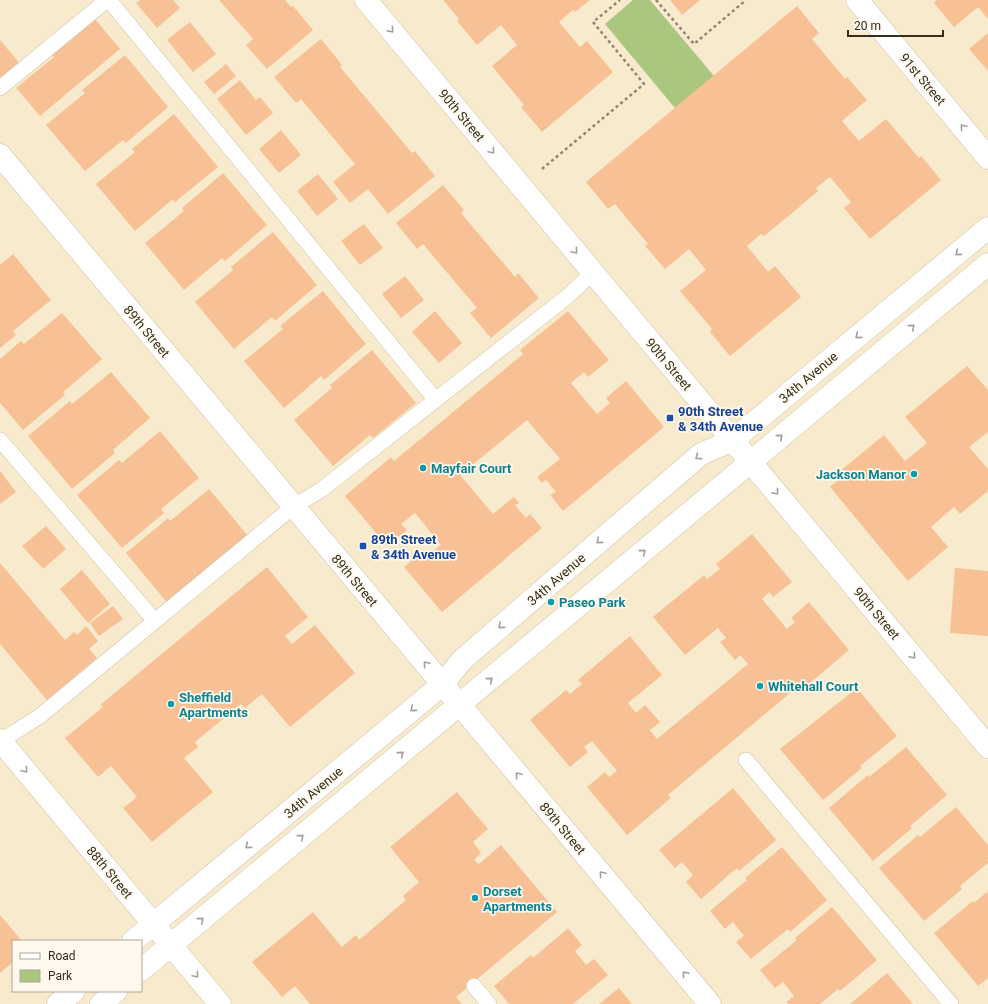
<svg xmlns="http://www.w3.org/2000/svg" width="988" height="1004" font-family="Roboto,sans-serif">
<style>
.green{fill:#abc67f}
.building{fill:#f8c195}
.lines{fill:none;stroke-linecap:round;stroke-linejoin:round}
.service-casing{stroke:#cfc1a4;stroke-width:16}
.pedestrian-casing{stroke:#cfc1a4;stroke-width:23}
.minor-casing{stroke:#cfc1a4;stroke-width:23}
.path{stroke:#8f8572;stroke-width:2.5;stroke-dasharray:3 3;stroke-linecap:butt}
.service{stroke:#fff;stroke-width:15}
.pedestrian{stroke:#fff;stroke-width:22}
.minor{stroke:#fff;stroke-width:22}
.oneway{stroke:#a3a09c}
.transit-dot{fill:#1a4fb4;stroke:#fef8ed;stroke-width:1.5}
.culture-dot{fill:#0f9aa8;stroke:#fef8ed;stroke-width:1.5}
.labels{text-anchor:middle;stroke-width:3.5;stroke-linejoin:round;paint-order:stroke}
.street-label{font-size:13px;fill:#332d22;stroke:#fef8ed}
.transit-label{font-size:13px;font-weight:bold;fill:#164399;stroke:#fef8ed;text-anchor:start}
.culture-label{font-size:13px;font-weight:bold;fill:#0d838f;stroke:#fef8ed;text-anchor:start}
</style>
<rect width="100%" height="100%" fill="#f8eacd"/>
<path class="green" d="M 633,0 L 650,0 L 714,76 L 675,108 L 605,24 Z"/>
<path class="building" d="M 140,0 L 173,0 L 180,8 L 157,28 L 136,3 Z
M 219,0 L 285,0 L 291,7 L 293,6 L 313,30 L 267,69 L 246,45 L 253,39 Z
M 443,0 L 590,0 L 575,12 L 573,10 L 559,22 L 580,47 L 587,41 L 613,72 L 542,132 L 521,107 L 524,105 L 492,66 L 517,45 L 501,25 L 477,45 L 457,21 L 459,19 Z
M 670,0 L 700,0 L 682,15 Z
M 935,0 L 988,0 L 988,19 L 978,7 L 954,27 L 934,3 L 936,1 Z
M 797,6 L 819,33 L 812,39 L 845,79 L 847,77 L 867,100 L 842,121 L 859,141 L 886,119 L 919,158 L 921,156 L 941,180 L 870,239 L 844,208 L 851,202 L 830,177 L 816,188 L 818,191 L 790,215 L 764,236 L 761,234 L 747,246 L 768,272 L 775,266 L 801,297 L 730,356 L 710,332 L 712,329 L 680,291 L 706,270 L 689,249 L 665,269 L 645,246 L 648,244 L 615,204 L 608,209 L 586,182 Z
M 95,19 L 120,49 L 40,116 L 16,88 L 54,57 L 52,55 Z
M 190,22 L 216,54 L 193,72 L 167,40 Z
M 988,33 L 988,71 L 969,49 Z
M 321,39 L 342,65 L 340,67 L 412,153 L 415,151 L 435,176 L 388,214 L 368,189 L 350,203 L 333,182 L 355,164 L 301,99 L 296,103 L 274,77 Z
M 0,40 L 21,65 L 0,82 Z
M 125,55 L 168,107 L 126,143 L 123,140 L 85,171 L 46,125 L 85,93 L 82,90 Z
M 226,64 L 236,76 L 214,94 L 204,82 Z
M 240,80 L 256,100 L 260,97 L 273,113 L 246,135 L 217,99 Z
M 174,114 L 218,167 L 175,202 L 173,199 L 135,231 L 96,184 L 135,152 L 132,149 Z
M 281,130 L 301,155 L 279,173 L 259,149 Z
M 223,173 L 267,225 L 225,261 L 222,258 L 184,290 L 145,243 L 184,211 L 182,208 Z
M 318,174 L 338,199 L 317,216 L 297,191 Z
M 443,185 L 464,210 L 461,213 L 515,277 L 518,273 L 539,298 L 491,338 L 470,313 L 477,308 L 423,244 L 417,249 L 396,223 Z
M 364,224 L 383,248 L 360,265 L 341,241 Z
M 273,232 L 317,285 L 275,321 L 272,317 L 234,349 L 195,302 L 233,270 L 231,267 Z
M 13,254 L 51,300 L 13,331 L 16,335 L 0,348 L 0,265 Z
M 405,276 L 424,300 L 401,318 L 382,294 Z
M 323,291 L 366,344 L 324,380 L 321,376 L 284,408 L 244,361 L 283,329 L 280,326 Z
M 435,311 L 462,343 L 439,363 L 412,332 Z
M 568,311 L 609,360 L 588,377 L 584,372 L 571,383 L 597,414 L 610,403 L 606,398 L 626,381 L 664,427 L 563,511 L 550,495 L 556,492 L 546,480 L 542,483 L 537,477 L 560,459 L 527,420 L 460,475 L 493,514 L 514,497 L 519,503 L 515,505 L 526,518 L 530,514 L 542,528 L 442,612 L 404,567 L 424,550 L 428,555 L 441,545 L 415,513 L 401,524 L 407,530 L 387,546 L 345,496 L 391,457 L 394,461 L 523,354 L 520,350 Z
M 62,313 L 102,359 L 63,392 L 65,395 L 23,430 L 0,403 L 0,359 L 21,341 L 24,344 Z
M 372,350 L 416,403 L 373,438 L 370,435 L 333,466 L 294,420 L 332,388 L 330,385 Z
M 967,366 L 988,390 L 988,432 L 969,447 L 988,469 L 988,491 L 960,514 L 954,507 L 931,527 L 948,547 L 908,581 L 830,487 L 843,476 L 839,472 L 884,435 L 905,461 L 927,443 L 905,417 Z
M 111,372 L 150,418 L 113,450 L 115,453 L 72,489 L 28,436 L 70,401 L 72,404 Z
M 160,431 L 199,478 L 161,509 L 164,513 L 122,548 L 77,495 L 119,460 L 122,463 Z
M 0,471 L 16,492 L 0,504 Z
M 209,489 L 248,536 L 170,606 L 126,553 L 168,518 L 170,521 Z
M 46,526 L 66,549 L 43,569 L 22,546 Z
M 752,534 L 792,582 L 773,597 L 769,592 L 762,599 L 787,629 L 795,622 L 791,618 L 809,602 L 849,650 L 804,688 L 801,684 L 668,795 L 671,798 L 627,835 L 587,787 L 605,772 L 609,777 L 617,771 L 592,741 L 584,747 L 588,752 L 570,767 L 530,720 L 566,690 L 570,694 L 582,684 L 578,680 L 630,636 L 662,675 L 628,703 L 636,713 L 645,705 L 660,722 L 650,730 L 657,739 L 748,664 L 740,655 L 735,660 L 720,642 L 726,638 L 718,628 L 685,655 L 653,617 L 704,575 L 707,579 L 720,569 L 716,564 Z
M 0,563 L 65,640 L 74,632 L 77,635 L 86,626 L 98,641 L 89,649 L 97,658 L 47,700 L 0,644 Z
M 267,567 L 308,617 L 285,636 L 292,644 L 315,625 L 355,673 L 290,727 L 262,694 L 245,708 L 241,704 L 195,742 L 198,747 L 184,758 L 213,792 L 152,842 L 123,808 L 137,797 L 111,766 L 98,777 L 65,738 L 103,707 L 100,705 Z
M 955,568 L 988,571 L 988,636 L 950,633 Z
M 82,570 L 110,604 L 88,623 L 60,589 Z
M 113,606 L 123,619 L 99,636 L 90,623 Z
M 857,688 L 897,736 L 860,766 L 862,768 L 823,800 L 780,749 Z
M 906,747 L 947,795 L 910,826 L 912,828 L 873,861 L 829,808 L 868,775 L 869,777 Z
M 733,788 L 776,840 L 739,871 L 737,868 L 701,899 L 686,882 L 693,875 L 682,862 L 675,868 L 659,850 Z
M 457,792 L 488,829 L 473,842 L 481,853 L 474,860 L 479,864 L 501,845 L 557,912 L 456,997 L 462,1004 L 310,1004 L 295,986 L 282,997 L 252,962 L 313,912 L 342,947 L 356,935 L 359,940 L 406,900 L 403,896 L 419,882 L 390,847 Z
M 956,807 L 988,845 L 988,863 L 960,886 L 962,889 L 924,921 L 879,868 L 918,835 L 920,837 Z
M 782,847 L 827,900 L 790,932 L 788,929 L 751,959 L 736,942 L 744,936 L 733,922 L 725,929 L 710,911 L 747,880 L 745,878 Z
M 988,891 L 988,978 L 978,986 L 934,933 L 973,901 L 974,903 Z
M 832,907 L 877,960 L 840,991 L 838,989 L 820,1004 L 788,1004 L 786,1002 L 794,996 L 783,982 L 775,988 L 760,970 L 797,940 L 795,938 Z
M 0,915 L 22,941 L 13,941 L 13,962 L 0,973 Z
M 568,928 L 582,945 L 575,951 L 586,965 L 594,959 L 608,975 L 573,1004 L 509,1004 L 494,986 L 531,955 L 533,958 Z
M 887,973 L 913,1004 L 850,1004 Z
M 619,988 L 632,1004 L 599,1004 Z"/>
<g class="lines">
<g class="service-casing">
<path id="service" d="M 109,0 L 435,399
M 0,88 L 107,0
M 0,440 L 155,621
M 1,741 L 40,716 L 294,506 L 321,490 L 568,296 L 593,272
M 746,760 L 951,1004
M 474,986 L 489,1004"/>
</g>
<g class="pedestrian-casing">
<path id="pedestrian" d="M 443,684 L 462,660 L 701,454 L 733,440"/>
</g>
<g class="minor-casing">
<path id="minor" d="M 366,0 L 988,747
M 857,0 L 988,158
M 0,155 L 710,1004
M 733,440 L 988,228
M 0,740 L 220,1004
M 133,941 L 443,684
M 141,970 L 988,264
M 58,1004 L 74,991
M 101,1004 L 116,991"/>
</g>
<path class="path" d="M 656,0 L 694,44 L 746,0
M 542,169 L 644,84 L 593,22 L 620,0"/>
<use href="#service" class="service"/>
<use href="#pedestrian" class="pedestrian"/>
<use href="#minor" class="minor"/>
</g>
<defs><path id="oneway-chevron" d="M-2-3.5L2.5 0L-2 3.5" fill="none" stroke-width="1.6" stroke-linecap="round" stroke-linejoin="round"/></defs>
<g class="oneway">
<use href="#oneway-chevron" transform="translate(391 30) rotate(50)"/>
<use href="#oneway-chevron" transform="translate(963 127) rotate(-130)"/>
<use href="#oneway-chevron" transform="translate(492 151) rotate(50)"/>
<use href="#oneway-chevron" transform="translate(575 251) rotate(50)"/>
<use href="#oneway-chevron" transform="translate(958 253) rotate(140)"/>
<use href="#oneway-chevron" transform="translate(912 327) rotate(-40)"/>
<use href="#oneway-chevron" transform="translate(858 336) rotate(140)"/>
<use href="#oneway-chevron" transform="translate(780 437) rotate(-40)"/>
<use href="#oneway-chevron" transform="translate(698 457) rotate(143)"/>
<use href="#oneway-chevron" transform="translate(776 492) rotate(50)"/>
<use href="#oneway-chevron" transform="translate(599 541) rotate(139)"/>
<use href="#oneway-chevron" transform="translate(643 552) rotate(-40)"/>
<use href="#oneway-chevron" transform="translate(501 626) rotate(139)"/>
<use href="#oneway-chevron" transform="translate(913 656) rotate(50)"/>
<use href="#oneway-chevron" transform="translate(426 664) rotate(-130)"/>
<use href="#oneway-chevron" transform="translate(490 680) rotate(-40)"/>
<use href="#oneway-chevron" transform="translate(413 709) rotate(140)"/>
<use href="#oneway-chevron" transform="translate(401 754) rotate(-40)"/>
<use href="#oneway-chevron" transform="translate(25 770) rotate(50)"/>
<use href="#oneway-chevron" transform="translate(518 775) rotate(-130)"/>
<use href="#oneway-chevron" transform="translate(301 837) rotate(-40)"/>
<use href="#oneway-chevron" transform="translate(248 846) rotate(140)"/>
<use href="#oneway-chevron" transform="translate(602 874) rotate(-130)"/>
<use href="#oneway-chevron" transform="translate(201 920) rotate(-40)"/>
<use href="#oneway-chevron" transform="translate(685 974) rotate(-130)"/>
<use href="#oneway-chevron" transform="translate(196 975) rotate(50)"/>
</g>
<g class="transit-dot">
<rect x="666" y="414" width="8" height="8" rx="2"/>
<rect x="359" y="542" width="8" height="8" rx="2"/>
</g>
<g class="culture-dot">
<circle cx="423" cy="468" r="4"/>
<circle cx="914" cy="474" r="4"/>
<circle cx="551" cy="602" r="4"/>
<circle cx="760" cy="686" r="4"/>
<circle cx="171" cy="704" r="4"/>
<circle cx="475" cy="898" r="4"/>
</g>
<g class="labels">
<g class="street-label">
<text transform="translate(923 79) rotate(50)" y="5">91st Street</text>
<text transform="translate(462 115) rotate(50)" y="5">90th Street</text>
<text transform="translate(147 331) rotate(50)" y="5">89th Street</text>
<text transform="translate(669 364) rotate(50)" y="5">90th Street</text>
<text transform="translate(808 377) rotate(-40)" y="5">34th Avenue</text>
<text transform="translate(556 579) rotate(-41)" y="5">34th Avenue</text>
<text transform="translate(355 580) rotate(50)" y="5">89th Street</text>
<text transform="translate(877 613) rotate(50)" y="5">90th Street</text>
<text transform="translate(313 792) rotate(-40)" y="5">34th Avenue</text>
<text transform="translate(563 828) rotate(50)" y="5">89th Street</text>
<text transform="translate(110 872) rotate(50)" y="5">88th Street</text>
</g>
<g class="transit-label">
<text x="678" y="416">90th Street<tspan x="678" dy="15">&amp; 34th Avenue</tspan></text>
<text x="371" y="544">89th Street<tspan x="371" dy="15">&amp; 34th Avenue</tspan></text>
</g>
<g class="culture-label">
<text x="431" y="473">Mayfair Court</text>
<text x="906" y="479" text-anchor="end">Jackson Manor</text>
<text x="559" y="607">Paseo Park</text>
<text x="768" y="691">Whitehall Court</text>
<text x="179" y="702">Sheffield<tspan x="179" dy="15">Apartments</tspan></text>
<text x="483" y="896">Dorset<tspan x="483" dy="15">Apartments</tspan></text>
</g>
</g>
<rect x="12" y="940" width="130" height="52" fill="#fef8ed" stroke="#ada79c"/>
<rect x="20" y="953" width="20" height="6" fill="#ffffff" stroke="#ada79c"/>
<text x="48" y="960" font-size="12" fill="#332d22">Road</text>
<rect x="20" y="970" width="20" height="12" fill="#abc67f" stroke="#ada79c"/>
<text x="48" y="980" font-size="12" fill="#332d22">Park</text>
<path d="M848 30v6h95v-6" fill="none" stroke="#332d22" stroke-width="2"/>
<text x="854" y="30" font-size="12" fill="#332d22" stroke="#fef8ed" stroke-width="3" paint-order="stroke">20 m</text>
</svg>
